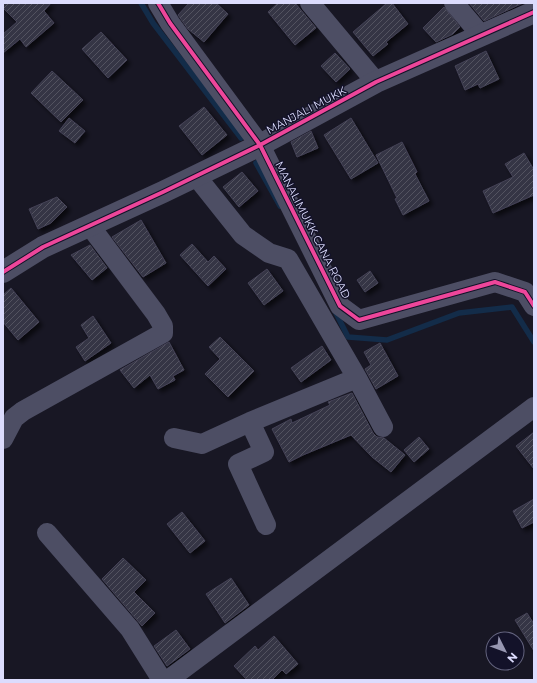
<svg xmlns="http://www.w3.org/2000/svg" width="537" height="683" font-family="Montserrat,sans-serif">
<style>
.lines{fill:none;stroke-linecap:round;stroke-linejoin:round}
.stream{stroke:#132c49;stroke-width:5.5}
.building{fill:url(#building-hatch);stroke:#444256;filter:url(#shadow)}
.minor{stroke:#4d4e64;stroke-width:20}
.tertiary{stroke:#4d4e64;stroke-width:22}
.cycleway-casing{stroke:#131229;stroke-width:6}
.cycleway{stroke:#ed469a;stroke-width:4}
.labels{text-anchor:middle;stroke-width:3;stroke-linejoin:round;paint-order:stroke}
.street-label{font-size:11px;fill:#dcdcfd;stroke:#131229}
</style>
<defs>
<pattern id="building-hatch" width="6" height="6" patternUnits="userSpaceOnUse"><rect width="6" height="6" fill="#363645"/><path d="M-1 1l2-2M0 6l6-6M5 7l2-2" fill="none" stroke="#525261"/></pattern>
<filter id="shadow"><feDropShadow dx="3.5" dy="3.5" stdDeviation="2" flood-color="#0009"/></filter>
</defs>
<rect width="100%" height="100%" fill="#181724"/>
<g class="lines">
<path class="stream" d="M 141,3 L 153,23 L 241,138
M 256,163 L 280,206
M 335,311 L 348,337 L 387,340 L 459,313 L 512,307 L 534,342"/>
</g>
<path class="building" d="M 3,3 L 51,3 L 44,11 L 54,23 L 26,47 L 20,39 L 3,53 L 3,34 L 17,22 L 3,8 Z
M 189,3 L 216,3 L 228,14 L 204,42 L 188,29 L 178,15 Z
M 278,3 L 295,3 L 316,28 L 295,45 L 268,12 Z
M 387,3 L 392,3 L 408,24 L 386,42 L 388,44 L 373,56 L 353,32 Z
M 469,3 L 523,3 L 484,21 Z
M 444,7 L 460,27 L 453,34 L 436,42 L 423,28 Z
M 101,32 L 127,60 L 108,78 L 82,49 Z
M 486,51 L 499,79 L 480,88 L 478,84 L 465,90 L 455,66 Z
M 335,53 L 350,69 L 336,82 L 321,66 Z
M 52,71 L 83,100 L 61,122 L 31,93 Z
M 204,107 L 227,135 L 202,155 L 179,126 Z
M 69,118 L 85,131 L 75,143 L 59,131 Z
M 351,118 L 378,163 L 351,179 L 324,135 Z
M 311,131 L 318,148 L 297,157 L 291,142 Z
M 402,142 L 417,172 L 415,174 L 429,201 L 403,215 L 395,199 L 397,198 L 376,155 Z
M 524,153 L 534,170 L 534,195 L 493,213 L 483,191 L 513,177 L 505,164 Z
M 242,172 L 258,191 L 239,207 L 223,187 Z
M 57,197 L 67,207 L 51,223 L 38,229 L 29,209 Z
M 141,220 L 166,263 L 143,277 L 112,237 Z
M 192,244 L 208,262 L 214,256 L 226,269 L 208,286 L 180,255 Z
M 90,245 L 107,268 L 92,280 L 71,255 Z
M 267,269 L 283,291 L 264,305 L 248,283 Z
M 370,271 L 378,283 L 365,292 L 357,280 Z
M 11,288 L 39,322 L 18,340 L 3,322 L 3,295 Z
M 93,316 L 111,343 L 85,361 L 76,347 L 89,338 L 81,325 Z
M 220,337 L 254,371 L 228,397 L 205,374 L 220,359 L 209,347 Z
M 169,342 L 184,370 L 173,376 L 175,380 L 158,389 L 150,375 L 134,388 L 120,370 Z
M 380,343 L 398,376 L 376,389 L 365,369 L 371,365 L 364,352 Z
M 322,346 L 331,360 L 301,382 L 291,368 Z
M 352,393 L 373,433 L 377,437 L 384,438 L 405,455 L 391,472 L 372,457 L 351,435 L 303,455 L 289,462 L 272,429 L 291,419 L 292,423 L 330,405 L 328,402 Z
M 534,432 L 534,469 L 516,446 Z
M 419,437 L 429,449 L 414,462 L 404,450 Z
M 534,499 L 534,522 L 522,528 L 513,511 Z
M 182,512 L 205,541 L 190,553 L 167,524 Z
M 123,558 L 146,580 L 134,592 L 155,613 L 142,626 L 102,579 Z
M 231,578 L 249,605 L 225,623 L 206,594 Z
M 527,613 L 534,624 L 534,651 L 515,620 Z
M 176,630 L 190,649 L 167,666 L 154,646 Z
M 274,636 L 298,664 L 286,674 L 282,670 L 272,680 L 247,680 L 234,666 L 255,646 L 258,650 Z"/>
<g class="lines">
<path class="minor" d="M 158,3 L 170,23 L 260,145 L 340,306 L 359,320 L 495,282 L 525,292 L 534,306
M 310,3 L 376,82
M 454,3 L 481,35
M 196,176 L 243,235 L 269,253 L 288,259 L 357,378 L 383,427
M 250,422 L 264,452 L 238,464 L 266,525
M 174,438 L 202,444 L 250,422 L 357,378
M 3,439 L 14,418 L 23,411 L 163,333 L 163,326 L 156,314 L 90,226
M 47,533 L 130,629 L 162,680
M 168,680 L 534,407"/>
<path class="tertiary" d="M 3,272 L 43,247 L 163,192 L 260,145 L 376,82 L 534,12"/>
<g class="cycleway-casing">
<path id="cycleway" d="M 158,3 L 170,23 L 260,145 L 340,306 L 359,320 L 495,282 L 525,292 L 534,306
M 3,272 L 43,247 L 163,192 L 260,145 L 376,82 L 534,12"/>
</g>
<use href="#cycleway" class="cycleway"/>
</g>
<g class="labels">
<g class="street-label">
<text transform="translate(306 110) rotate(-28)" y="4">MANJALI MUKK</text>
<text transform="translate(313 230) rotate(63)" y="4">MANALIMUKK CANA ROAD</text>
</g>
</g>
<rect width="537" height="683" fill="none" stroke="#dcdcfd" stroke-width="8"/>
<g transform="translate(505 651) rotate(132)"><circle r="19" fill="#131229" stroke="#63637e"/>
<path d="M0-3L7 15L0 10L-7 15Z" fill="#9797b1"/>
<text y="-6" font-size="11" font-weight="bold" text-anchor="middle" fill="#dcdcfd">N</text>
</g>
</svg>
